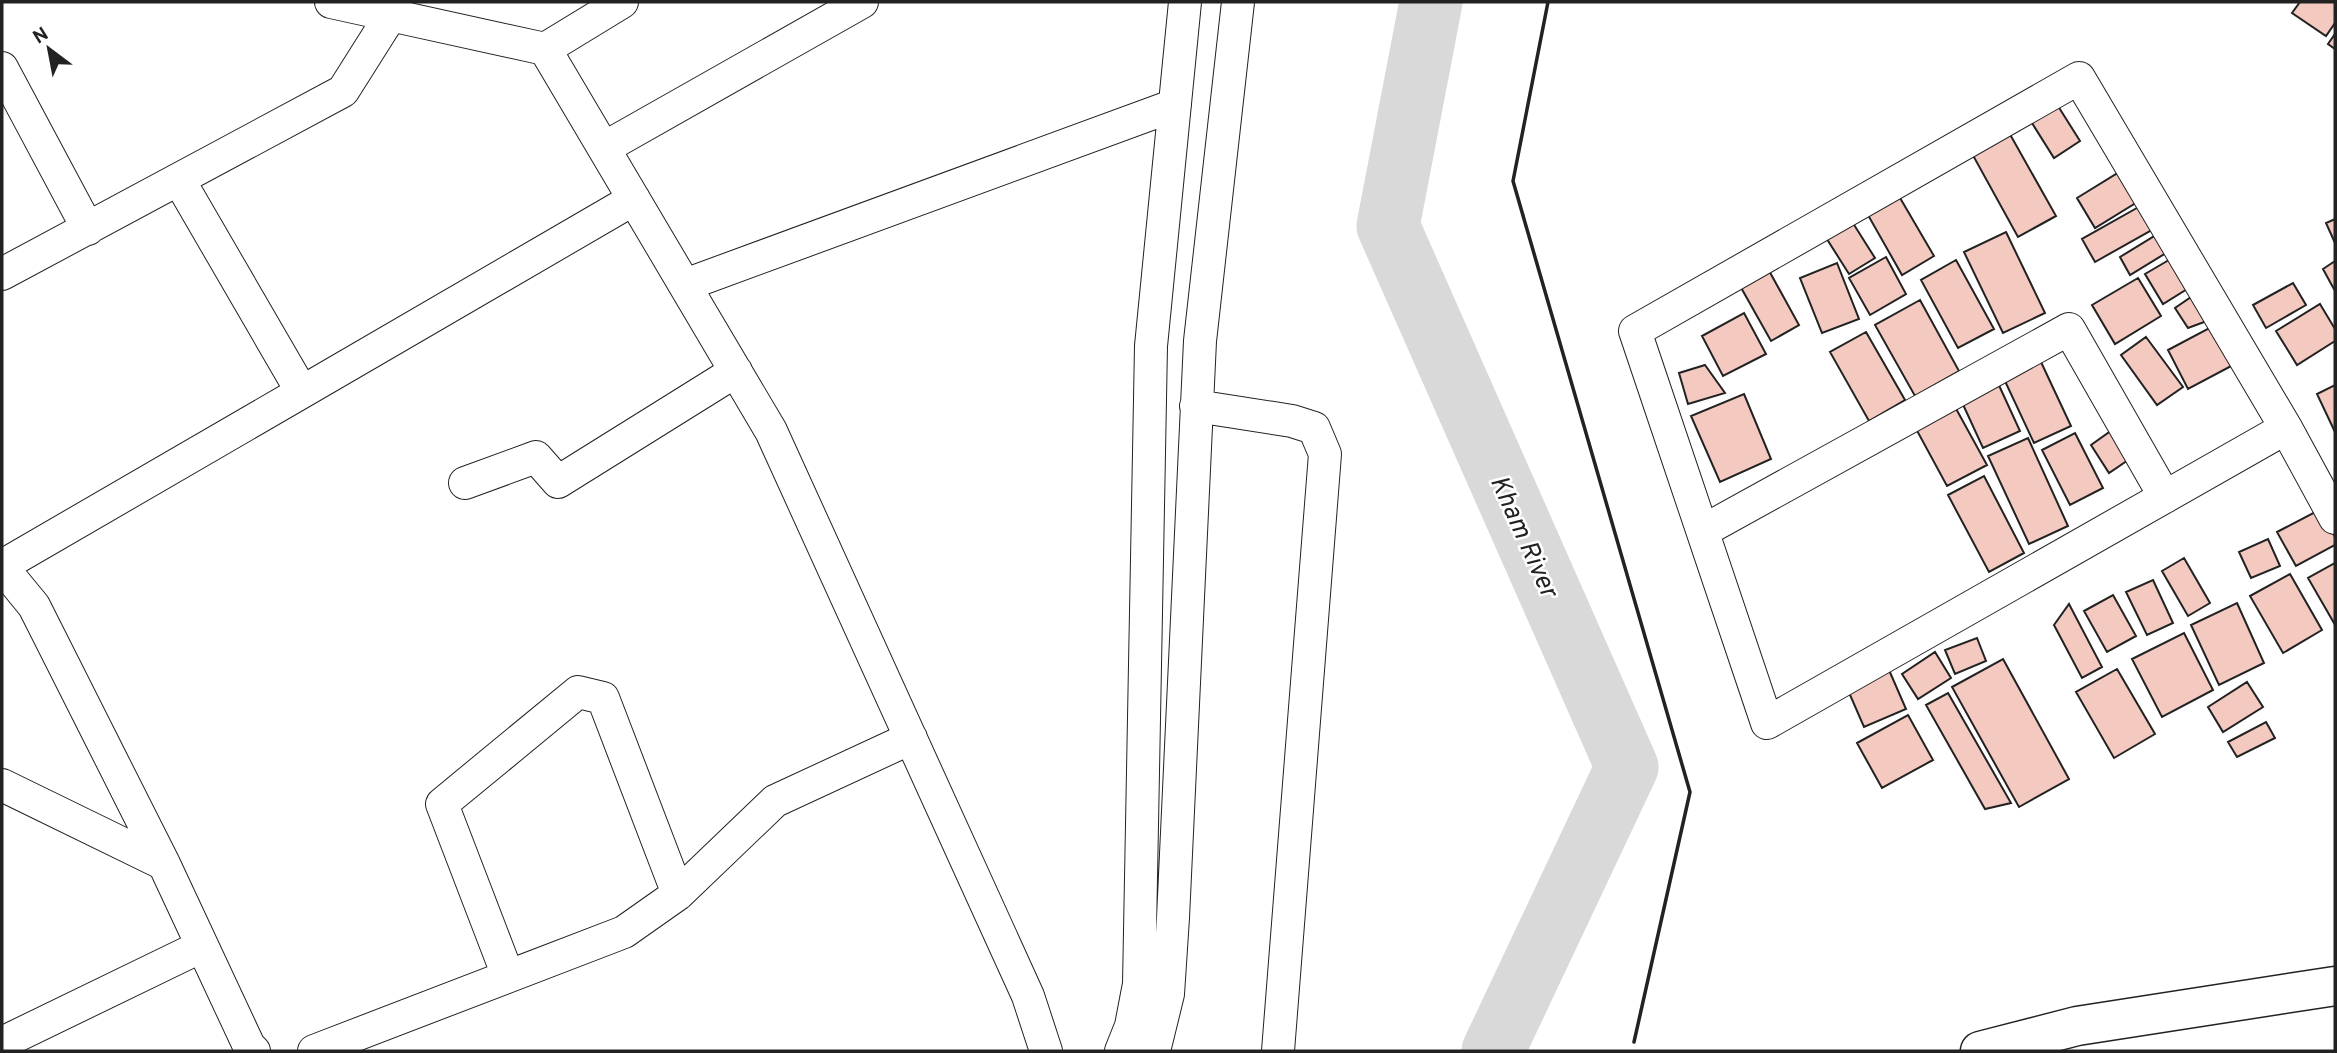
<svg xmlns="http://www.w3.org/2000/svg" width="2337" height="1053" font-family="Overpass,sans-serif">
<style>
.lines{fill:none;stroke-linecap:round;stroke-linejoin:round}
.river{stroke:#d9d9d9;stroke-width:63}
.building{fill:#f3c9c0;stroke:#222;stroke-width:2}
.minor-casing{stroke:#222;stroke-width:34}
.tertiary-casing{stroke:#222;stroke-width:41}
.minor{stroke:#fff;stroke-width:32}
.tertiary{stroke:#fff;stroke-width:38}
.wall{stroke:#222;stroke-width:3.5}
.labels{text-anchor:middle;stroke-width:5;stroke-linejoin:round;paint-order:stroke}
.water-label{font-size:26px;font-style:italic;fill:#222;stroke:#fff}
</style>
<rect width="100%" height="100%" fill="#fff"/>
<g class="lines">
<path class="river" d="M 1431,2 L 1388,226 L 1627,767 L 1493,1051"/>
</g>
<path class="building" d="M 2300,2 L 2335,2 L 2335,23 L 2326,36 L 2292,13 Z
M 2335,34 L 2335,49 L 2328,44 Z
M 2058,106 L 2080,141 L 2054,158 L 2032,123 Z
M 2007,129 L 2056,216 L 2018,237 L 1970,150 Z
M 2121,171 L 2139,201 L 2095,228 L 2077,198 Z
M 1896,191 L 1934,256 L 1902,275 L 1864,208 Z
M 2144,204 L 2157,227 L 2095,262 L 2082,239 Z
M 2335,219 L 2335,243 L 2326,223 Z
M 1851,220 L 1875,258 L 1849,274 L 1825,236 Z
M 2006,232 L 2045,313 L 2003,333 L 1964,252 Z
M 2161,232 L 2171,250 L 2130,275 L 2120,257 Z
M 1886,257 L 1906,294 L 1870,315 L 1849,278 Z
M 2174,257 L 2192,286 L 2163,304 L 2145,274 Z
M 1956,260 L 1994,329 L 1958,348 L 1921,280 Z
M 2335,261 L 2335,291 L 2323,269 Z
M 1837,263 L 1859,319 L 1822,333 L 1800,278 Z
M 1767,267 L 1799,325 L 1771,341 L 1739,284 Z
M 2138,278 L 2161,316 L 2115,344 L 2092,305 Z
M 2293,283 L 2306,305 L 2266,328 L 2253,305 Z
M 2197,293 L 2215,318 L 2188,328 L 2175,308 Z
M 1920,300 L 1959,371 L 1915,396 L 1875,325 Z
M 2320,304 L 2335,329 L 2335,341 L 2297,365 L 2276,331 Z
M 1744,313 L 1766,354 L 1723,376 L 1702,336 Z
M 2215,325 L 2235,364 L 2188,389 L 2168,350 Z
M 1866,332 L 1905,400 L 1869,421 L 1830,352 Z
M 2146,337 L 2183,387 L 2157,405 L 2121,355 Z
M 2041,362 L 2071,426 L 2034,443 L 2004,379 Z
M 1705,365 L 1725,393 L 1688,404 L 1679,373 Z
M 1997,381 L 2020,431 L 1983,448 L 1960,398 Z
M 2335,385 L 2335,432 L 2317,394 Z
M 1744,394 L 1771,459 L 1720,482 L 1691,416 Z
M 1954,405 L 1987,465 L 1947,486 L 1915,427 Z
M 2115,428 L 2134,456 L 2109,473 L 2091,445 Z
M 2075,433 L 2103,488 L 2070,505 L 2042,450 Z
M 2028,438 L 2068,526 L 2029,544 L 1988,456 Z
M 1984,476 L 2024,553 L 1989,572 L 1948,495 Z
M 2321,509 L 2335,537 L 2335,545 L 2296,566 L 2277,532 Z
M 2268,539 L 2280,566 L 2251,578 L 2239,552 Z
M 2184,558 L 2210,603 L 2188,616 L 2162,571 Z
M 2335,563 L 2335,622 L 2334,623 L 2308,578 Z
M 2290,574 L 2322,630 L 2283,653 L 2250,596 Z
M 2153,580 L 2173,623 L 2147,635 L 2126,592 Z
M 2113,595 L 2136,636 L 2107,652 L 2084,611 Z
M 2237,603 L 2264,663 L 2219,685 L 2191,625 Z
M 2069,604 L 2102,667 L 2082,678 L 2054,625 Z
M 2184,633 L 2213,690 L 2162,717 L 2132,659 Z
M 1977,638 L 1986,661 L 1955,674 L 1945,650 Z
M 1935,652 L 1951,678 L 1918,699 L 1902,674 Z
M 2003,659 L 2069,779 L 2019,807 L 1952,687 Z
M 2117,669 L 2155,734 L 2114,758 L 2076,692 Z
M 1889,670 L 1906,709 L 1864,727 L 1847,688 Z
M 2247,682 L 2263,707 L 2223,732 L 2208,707 Z
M 1948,693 L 2011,803 L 1985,809 L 1926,705 Z
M 1908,715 L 1933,760 L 1882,788 L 1857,743 Z
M 2266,722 L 2275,738 L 2237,757 L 2228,742 Z"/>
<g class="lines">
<g class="minor-casing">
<path id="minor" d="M 331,2 L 545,49 L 771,431 L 1028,996 L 1046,1051
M 545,49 L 622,2
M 2,68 L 88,229
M 604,148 L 862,2
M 179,180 L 302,392 L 634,199
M 2,274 L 343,91 L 391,15 L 396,2
M 685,285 L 1175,105
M 1196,406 L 1292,421 L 1314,428 L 1325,454 L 1278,1051
M 2286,428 L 1767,723 L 1635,331 L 2079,78 L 2286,428 L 2335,518
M 465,483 L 536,457 L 558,482 L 736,371
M 1703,531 L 2069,329 L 2165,497
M 2,566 L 302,392
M 2,567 L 34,606 L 164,864 L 249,1046 L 254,1051
M 2,785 L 164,864
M 508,976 L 442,804 L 578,692 L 603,698 L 678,894
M 2,1043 L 202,946
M 314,1051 L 624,932 L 678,894 L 775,801 L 911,738
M 1121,1051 L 1131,1026 L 1139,984 L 1151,346 L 1185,2
M 1154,1051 L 1168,994 L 1173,918 L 1200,341 L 1238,2"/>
</g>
<g class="tertiary-casing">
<path id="tertiary" d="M 1980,1051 L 2077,1026 L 2335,986"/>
</g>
<use href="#minor" class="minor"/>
<use href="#tertiary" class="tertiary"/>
<path class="wall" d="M 1548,2 L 1513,181 L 1690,792 L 1634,1042"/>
</g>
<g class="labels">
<g class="water-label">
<text transform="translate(1525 536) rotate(66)" y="9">Kham River</text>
</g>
</g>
<rect width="2337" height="1053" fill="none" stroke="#222222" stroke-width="7"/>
<g transform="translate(49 49) rotate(328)" stroke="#ffffff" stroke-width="5" paint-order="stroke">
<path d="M0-5L12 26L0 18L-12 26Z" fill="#222222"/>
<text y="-10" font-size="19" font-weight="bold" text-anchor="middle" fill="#222222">N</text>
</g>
</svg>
